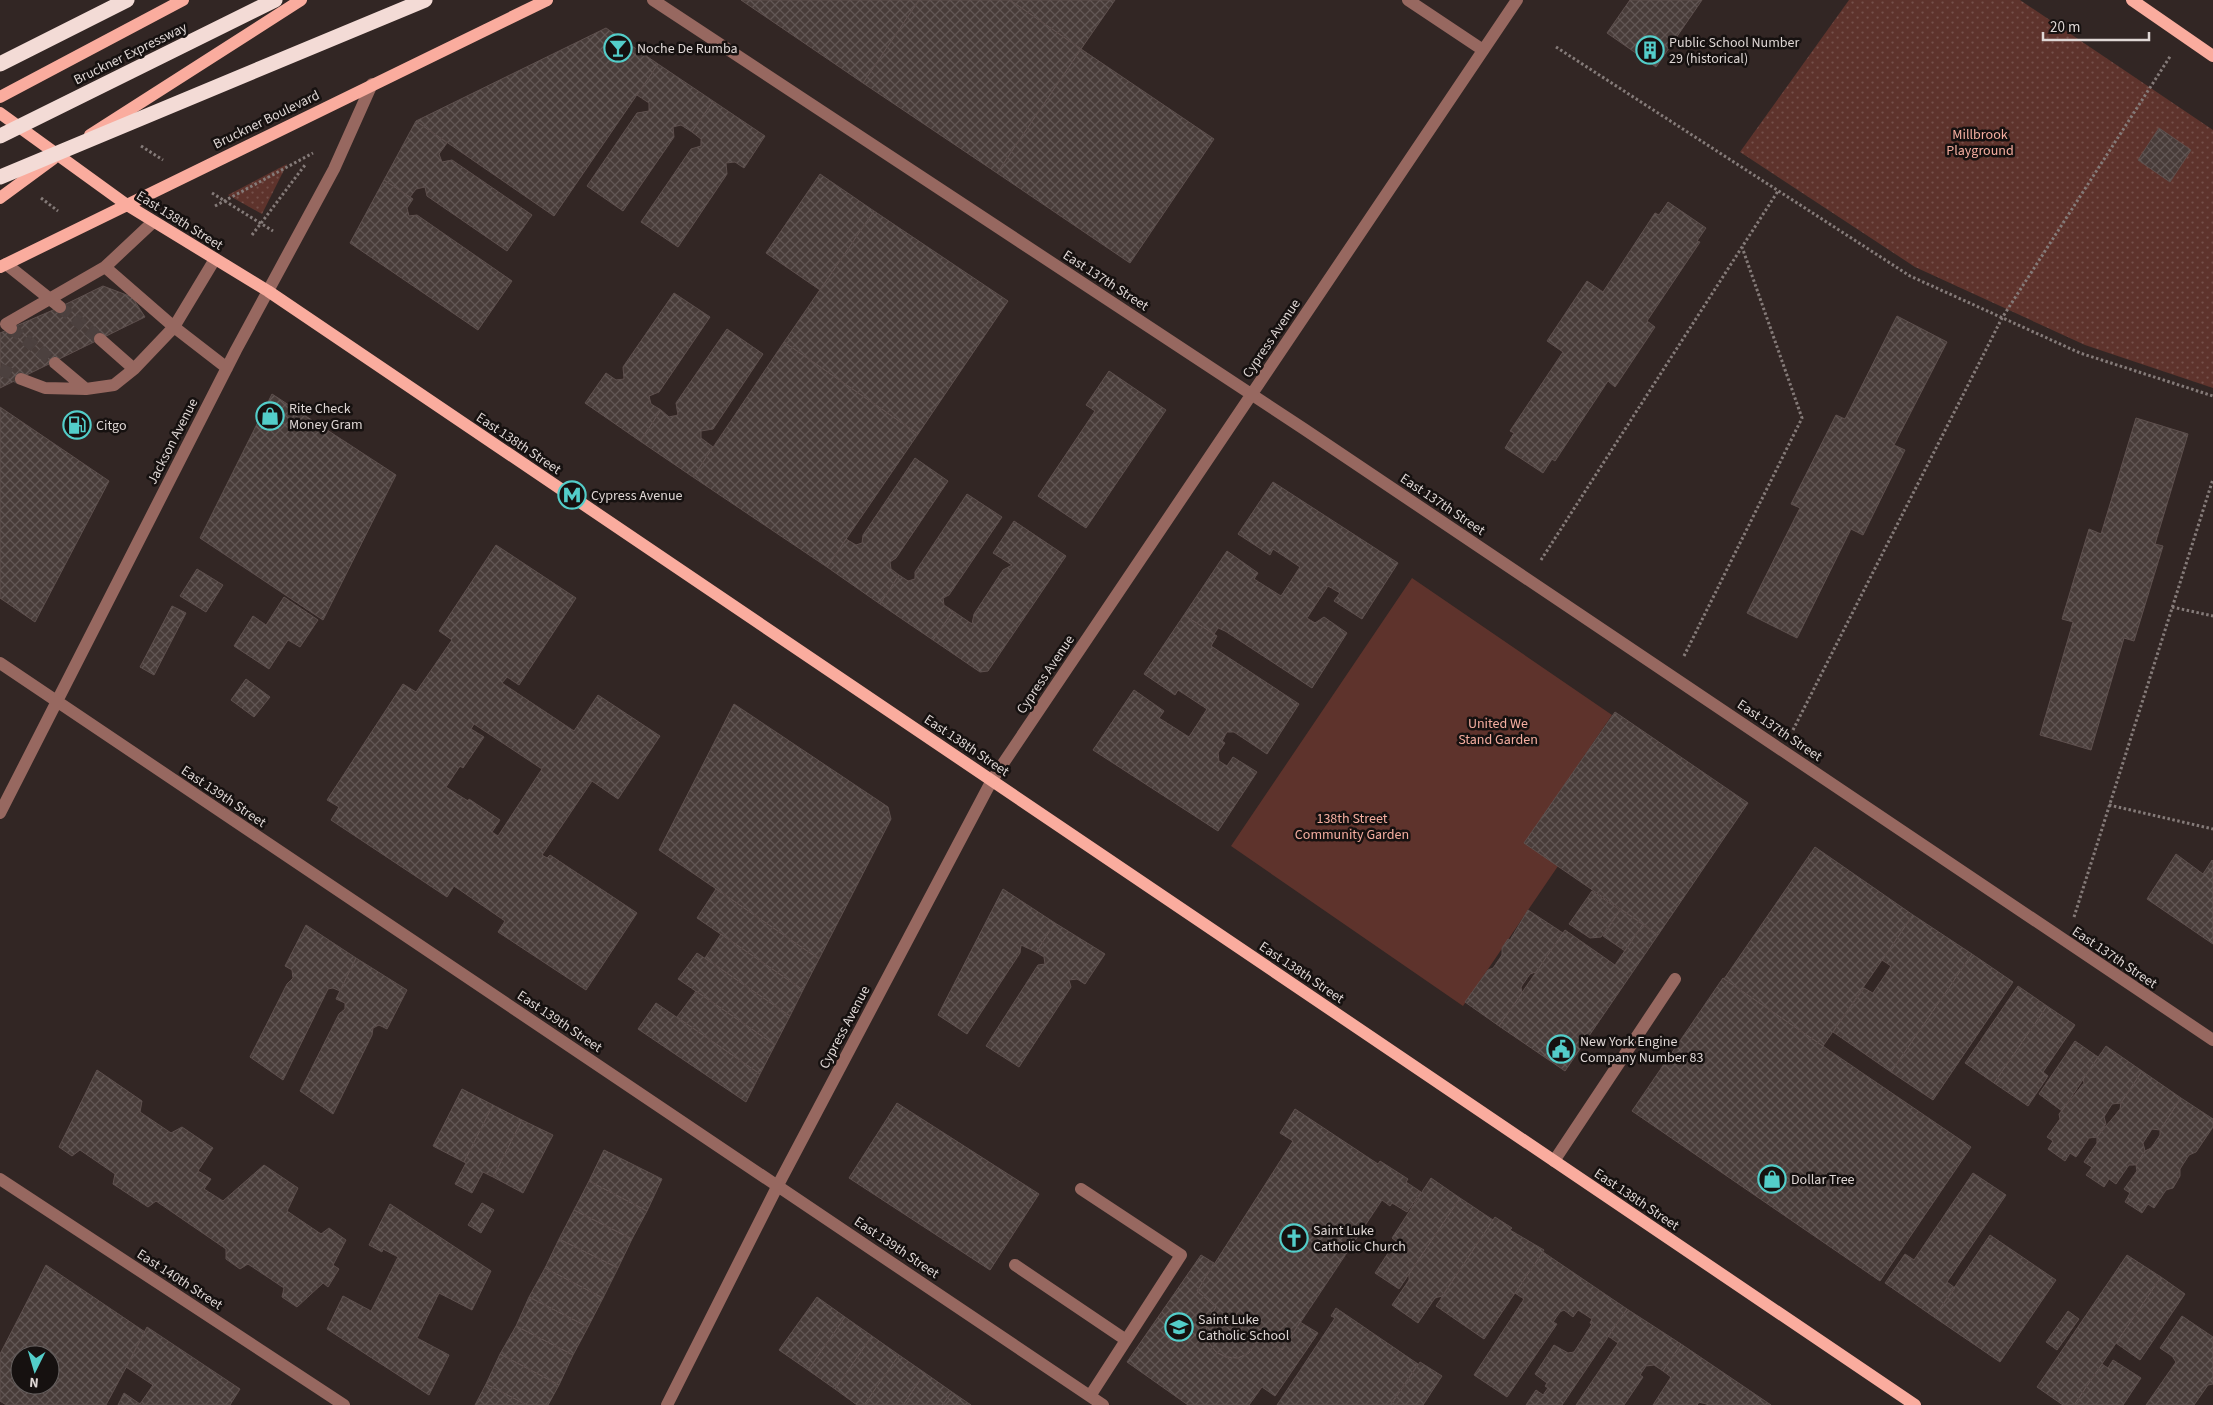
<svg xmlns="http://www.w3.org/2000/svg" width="2213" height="1405" font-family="'Source Sans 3',sans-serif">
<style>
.park{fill:url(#park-dots)}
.garden{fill:#5e332c}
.building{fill:url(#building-cross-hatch);stroke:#5e504e;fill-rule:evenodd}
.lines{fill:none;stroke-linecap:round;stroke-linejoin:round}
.minor-tunnel{stroke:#4c413f;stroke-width:12;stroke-dasharray:12 6;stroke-linecap:butt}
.path{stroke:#857b79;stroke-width:3;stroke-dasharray:2.5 2.5;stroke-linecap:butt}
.minor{stroke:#976860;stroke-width:12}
.major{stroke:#faac9e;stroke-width:12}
.highway{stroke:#f3dbd6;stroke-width:15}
.highway-bridge{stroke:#f3dbd6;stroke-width:15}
.labels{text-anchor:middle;stroke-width:5;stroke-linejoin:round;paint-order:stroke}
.poi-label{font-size:14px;fill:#dfd7d5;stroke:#161110;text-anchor:start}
.street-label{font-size:14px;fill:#dfd7d5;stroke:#161110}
.park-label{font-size:14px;fill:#f5aea0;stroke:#161110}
</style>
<defs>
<pattern id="park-dots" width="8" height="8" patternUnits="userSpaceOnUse" patternTransform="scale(1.25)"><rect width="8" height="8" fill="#5e332c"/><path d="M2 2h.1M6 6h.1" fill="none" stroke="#75504a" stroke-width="1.8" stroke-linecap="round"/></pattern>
<pattern id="building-cross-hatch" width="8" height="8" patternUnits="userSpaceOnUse" patternTransform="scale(1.25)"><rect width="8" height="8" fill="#483c39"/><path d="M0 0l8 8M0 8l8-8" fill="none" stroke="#625755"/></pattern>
</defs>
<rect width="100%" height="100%" fill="#322624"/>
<path class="park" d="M 1849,0 L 2020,0 L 2213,130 L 2213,388 L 2085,345 L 1915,267 L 1740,152 Z
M 287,164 L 262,214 L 228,195 Z"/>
<path class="garden" d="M 1412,578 L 1612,715 L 1525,843 L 1558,866 L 1463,1006 L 1231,846 Z"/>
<path class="building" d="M 741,0 L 919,0 L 863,83 Z
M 919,0 L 1010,0 L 1081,49 L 997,173 L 863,83 Z
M 1010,0 L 1115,0 L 1081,49 Z
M 1630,0 L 1702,0 L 1656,67 L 1607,33 Z
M 606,28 L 658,64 L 554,216 L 416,121 Z
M 1081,49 L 1214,139 L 1130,263 L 997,173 Z
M 658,64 L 713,101 L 692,132 L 681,125 L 673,127 L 674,137 L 623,211 L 587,186 L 637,113 L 649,111 L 649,103 L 637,95 Z
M 713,101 L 765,136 L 744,168 L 735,162 L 726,163 L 727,174 L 678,247 L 641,222 L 691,149 L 701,146 L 701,139 L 692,132 Z
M 416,121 L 447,143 L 439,154 L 442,162 L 452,160 L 532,215 L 507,251 L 427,196 L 425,187 L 416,189 L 410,197 L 384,180 Z
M 2159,128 L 2191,150 L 2170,182 L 2138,160 Z
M 820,174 L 874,211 L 820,290 L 766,253 Z
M 384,180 L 413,199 L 407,208 L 409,216 L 417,215 L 512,281 L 478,330 L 350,243 Z
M 1668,202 L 1706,228 L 1697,241 L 1700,242 L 1647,321 L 1655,327 L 1615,387 L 1608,381 L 1555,461 L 1552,459 L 1543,473 L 1505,448 L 1514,433 L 1510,431 L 1563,352 L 1547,341 L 1587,281 L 1603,292 L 1655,213 L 1659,215 Z
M 874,211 L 1008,301 L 918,434 L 784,342 Z
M 103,286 L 132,297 L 145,317 L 0,388 L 0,333 L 60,307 Z
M 674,293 L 710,317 L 659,392 L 649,396 L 651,404 L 661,410 L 640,441 L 585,403 L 606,373 L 616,380 L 624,379 L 623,367 Z
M 1897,316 L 1947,342 L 1894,445 L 1905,450 L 1863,535 L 1851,529 L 1797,638 L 1747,613 L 1800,508 L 1791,504 L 1836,415 L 1845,419 Z
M 727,329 L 763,354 L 713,429 L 701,431 L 701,438 L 713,447 L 693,477 L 640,441 L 661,410 L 669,417 L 678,415 L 676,403 Z
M 784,342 L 918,434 L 827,567 L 693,477 Z
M 1109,371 L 1166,410 L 1086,528 L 1038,496 L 1095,411 L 1086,405 Z
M 272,394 L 396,475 L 323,620 L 200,538 Z
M 0,407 L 109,481 L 35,622 L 0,598 Z
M 2136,418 L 2188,434 L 2155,544 L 2163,546 L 2134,641 L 2124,638 L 2091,750 L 2040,735 L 2073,622 L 2062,619 L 2089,529 L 2101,534 Z
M 915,458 L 948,481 L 896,558 L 890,562 L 891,569 L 899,575 L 880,604 L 827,567 L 846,539 L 856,545 L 862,543 L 863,535 Z
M 1273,482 L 1398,563 L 1362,619 L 1334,601 L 1340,593 L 1328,586 L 1307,618 L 1315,623 L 1324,617 L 1347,633 L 1312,688 L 1225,631 L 1218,628 L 1214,634 L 1184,615 L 1227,551 L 1258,573 L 1254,579 L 1281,596 L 1300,567 L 1273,549 L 1270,555 L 1238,534 Z
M 967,494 L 1002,517 L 949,595 L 943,598 L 944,605 L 953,611 L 933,640 L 880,604 L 899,575 L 908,581 L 915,579 L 915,572 Z
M 1014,521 L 1066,556 L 988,671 L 980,672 L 933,640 L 953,611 L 972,624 L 974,614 L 1003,570 L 1012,565 L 993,553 Z
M 496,545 L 576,598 L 519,685 L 507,677 L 502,683 L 574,731 L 598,695 L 660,736 L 618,799 L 592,781 L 542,855 L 547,858 L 550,855 L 637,913 L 586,990 L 498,932 L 505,921 L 454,886 L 447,897 L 331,820 L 339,807 L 327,800 L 403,684 L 416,692 L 452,640 L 439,631 ZM 474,724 L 542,769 L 498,836 L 492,832 L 500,820 L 469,799 L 468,801 L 446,787 L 460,766 L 463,768 L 484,737 L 471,729 Z
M 197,569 L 223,585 L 206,612 L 180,596 Z
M 284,597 L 318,620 L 300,647 L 288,640 L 269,669 L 234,646 L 253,616 L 266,625 Z
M 172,606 L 186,613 L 154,675 L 140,667 Z
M 1184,615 L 1217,636 L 1211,646 L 1299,704 L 1267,754 L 1234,732 L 1227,732 L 1222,741 L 1225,743 L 1218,753 L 1219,761 L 1227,766 L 1233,757 L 1257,772 L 1218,831 L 1093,750 L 1134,690 L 1164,711 L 1159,718 L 1189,737 L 1207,709 L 1178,690 L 1175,695 L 1144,674 Z
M 246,679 L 270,697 L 254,717 L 231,700 Z
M 734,704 L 888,807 L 891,819 L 819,959 L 659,850 Z
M 1615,712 L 1748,803 L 1658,935 L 1524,843 Z
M 1815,847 L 1913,915 L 1823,1046 L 1724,979 Z
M 2176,854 L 2203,874 L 2212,860 L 2213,861 L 2213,944 L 2147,899 Z
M 716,889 L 819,959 L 803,990 L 697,918 Z
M 1003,889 L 1055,923 L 1036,952 L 1021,945 L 1020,953 L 967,1034 L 938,1015 Z
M 1592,891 L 1620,910 L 1601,937 L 1590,938 L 1569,924 Z
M 1621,909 L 1643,924 L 1625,951 L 1603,936 Z
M 1528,910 L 1563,933 L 1536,972 L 1530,974 L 1521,987 L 1522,993 L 1499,1026 L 1465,1002 L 1488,970 L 1493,968 L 1502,955 L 1502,948 L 1508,939 L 1510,940 Z
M 1913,915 L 1972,954 L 1891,1072 L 1833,1032 L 1864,988 L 1873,993 L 1891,966 L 1882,960 Z
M 1055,923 L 1105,954 L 1085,984 L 1077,979 L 1069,980 L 1071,987 L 1019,1067 L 986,1046 L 1038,965 L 1045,964 L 1044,957 L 1036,952 Z
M 1643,924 L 1658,935 L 1565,1071 L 1499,1026 L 1565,930 L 1615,965 Z
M 306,925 L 356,958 L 340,991 L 333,988 L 328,989 L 283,1080 L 250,1057 L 287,984 L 293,978 L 292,970 L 285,966 Z
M 721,934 L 803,990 L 790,1016 L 705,958 Z
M 697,953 L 790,1016 L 775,1045 L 678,979 Z
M 1972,954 L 2013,982 L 1933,1100 L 1891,1072 Z
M 356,958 L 407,990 L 387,1029 L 379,1025 L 373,1028 L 372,1035 L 333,1114 L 300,1091 L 339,1014 L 345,1009 L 345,1003 L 336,999 Z
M 1723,978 L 1971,1147 L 1880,1281 L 1632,1111 Z
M 2018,986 L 2047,1006 L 1994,1083 L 1965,1063 Z
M 696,991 L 775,1045 L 760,1074 L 677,1017 Z
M 656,1003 L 760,1074 L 746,1102 L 638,1029 Z
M 2047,1006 L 2075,1025 L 2043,1072 L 2048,1076 L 2028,1106 L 1994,1083 Z
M 2075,1041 L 2098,1057 L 2062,1111 L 2039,1094 Z
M 2106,1046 L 2142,1071 L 2121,1103 L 2112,1104 L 2104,1117 L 2106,1124 L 2097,1137 L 2089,1138 L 2076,1157 L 2070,1153 L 2065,1161 L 2048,1149 L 2053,1141 L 2047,1137 L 2060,1119 L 2059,1114 L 2084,1083 L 2083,1079 Z
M 97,1070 L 142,1101 L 140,1112 L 171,1133 L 182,1127 L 213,1148 L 198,1171 L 211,1179 L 204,1189 L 223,1201 L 264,1165 L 298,1188 L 287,1211 L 321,1234 L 329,1228 L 346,1240 L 333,1265 L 339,1269 L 328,1287 L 323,1283 L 297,1307 L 282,1297 L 284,1288 L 248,1264 L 240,1269 L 226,1259 L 226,1249 L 156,1201 L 148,1207 L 113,1184 L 115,1174 L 80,1150 L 72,1156 L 59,1147 Z
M 2142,1071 L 2181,1098 L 2160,1130 L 2152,1129 L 2143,1143 L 2145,1151 L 2136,1165 L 2129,1165 L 2116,1184 L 2109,1179 L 2104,1187 L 2086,1175 L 2092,1167 L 2084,1162 L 2097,1143 L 2097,1137 L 2120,1109 L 2121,1103 Z
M 462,1089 L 493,1105 L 464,1162 L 433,1146 Z
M 2181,1098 L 2213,1119 L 2213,1127 L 2196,1152 L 2189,1155 L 2180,1169 L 2180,1176 L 2173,1188 L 2166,1190 L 2154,1208 L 2148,1204 L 2142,1213 L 2125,1202 L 2130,1193 L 2124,1189 L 2137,1171 L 2136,1165 L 2145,1151 L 2151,1148 L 2160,1135 L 2160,1130 Z
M 897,1103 L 1039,1194 L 990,1270 L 849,1178 Z
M 493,1105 L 522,1120 L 493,1177 L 483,1172 L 472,1193 L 455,1184 L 466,1163 L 464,1162 Z
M 1295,1109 L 1378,1164 L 1380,1161 L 1408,1179 L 1406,1182 L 1421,1192 L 1407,1212 L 1392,1203 L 1390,1206 L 1382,1200 L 1282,1350 L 1261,1336 L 1249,1353 L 1238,1358 L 1226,1357 L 1216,1352 L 1209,1343 L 1206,1331 L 1208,1319 L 1216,1307 L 1197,1291 L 1293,1141 L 1280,1133 Z
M 522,1120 L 553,1135 L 523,1193 L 493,1177 Z
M 604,1150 L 662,1179 L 647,1211 L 589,1181 Z
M 1973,1173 L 2006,1195 L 1947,1282 L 1955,1288 L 1934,1317 L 1885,1283 L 1905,1254 L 1914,1260 Z
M 1431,1178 L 1460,1198 L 1399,1289 L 1375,1273 L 1396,1241 L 1392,1238 Z
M 589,1181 L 647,1211 L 632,1239 L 574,1210 Z
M 1460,1198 L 1493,1220 L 1442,1296 L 1435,1298 L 1418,1323 L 1392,1305 L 1409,1280 L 1409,1274 Z
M 482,1203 L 494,1210 L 481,1233 L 468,1225 Z
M 390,1204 L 491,1271 L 472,1310 L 439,1293 L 417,1338 L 449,1355 L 429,1395 L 327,1329 L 343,1296 L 371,1311 L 398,1257 L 383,1249 L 382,1252 L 369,1245 Z
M 574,1210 L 632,1239 L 618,1268 L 559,1239 Z
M 1495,1217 L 1512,1228 L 1510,1230 L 1544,1250 L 1484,1339 L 1436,1306 Z
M 1990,1235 L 2056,1280 L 2000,1362 L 1934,1317 Z
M 559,1239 L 618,1268 L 603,1298 L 545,1268 Z
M 1543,1252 L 1627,1309 L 1562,1405 L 1526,1405 L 1536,1390 L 1543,1395 L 1548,1388 L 1545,1386 L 1547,1383 L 1535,1374 L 1554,1345 L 1568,1353 L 1574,1352 L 1592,1324 L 1590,1323 L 1592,1319 L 1578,1310 L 1573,1317 L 1564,1310 L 1560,1312 L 1553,1322 L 1557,1324 L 1507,1397 L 1474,1375 L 1524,1299 L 1515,1293 Z
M 1201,1255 L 1214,1263 L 1197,1291 L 1216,1307 L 1208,1319 L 1206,1331 L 1209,1343 L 1216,1352 L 1226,1357 L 1238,1358 L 1249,1353 L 1261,1336 L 1282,1350 L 1300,1322 L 1318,1333 L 1275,1396 L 1262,1387 L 1249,1405 L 1188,1405 L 1127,1362 Z
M 2127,1255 L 2161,1277 L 2074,1405 L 2063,1405 L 2037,1387 Z
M 46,1265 L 145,1332 L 106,1405 L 6,1405 L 0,1401 L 0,1354 ZM 20,1355 L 50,1355 L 50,1385 L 20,1385 Z
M 545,1268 L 603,1298 L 588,1327 L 529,1297 Z
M 2161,1277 L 2185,1294 L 2140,1360 L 2116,1343 Z
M 529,1297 L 588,1327 L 573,1355 L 516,1326 Z
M 817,1297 L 845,1317 L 808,1370 L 779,1350 Z
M 1336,1308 L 1418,1364 L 1390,1405 L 1277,1405 L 1335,1318 L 1331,1316 Z
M 1627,1309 L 1681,1344 L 1663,1371 L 1654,1365 L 1646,1366 L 1640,1375 L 1643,1377 L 1624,1405 L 1576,1405 L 1618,1343 L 1608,1336 Z
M 2068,1311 L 2079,1319 L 2057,1350 L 2046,1342 Z
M 2182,1316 L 2213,1337 L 2213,1384 L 2208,1385 L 2194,1405 L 2146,1405 L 2176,1362 L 2172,1356 L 2160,1348 Z
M 845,1317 L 872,1336 L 835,1389 L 808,1370 Z
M 516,1326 L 573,1355 L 559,1385 L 500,1354 Z
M 147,1327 L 240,1389 L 230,1405 L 118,1405 L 124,1393 L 140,1404 L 153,1385 L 126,1367 Z
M 872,1336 L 899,1355 L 864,1405 L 857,1405 L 835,1389 Z
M 1681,1344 L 1771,1405 L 1709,1405 L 1699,1402 L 1697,1405 L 1653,1405 L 1671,1377 L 1663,1371 Z
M 500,1354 L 559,1385 L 548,1405 L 527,1405 L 486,1384 Z
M 899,1355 L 925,1373 L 903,1405 L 864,1405 Z
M 2113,1360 L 2141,1378 L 2123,1405 L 2074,1405 L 2102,1364 L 2108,1368 Z
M 1420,1362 L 1442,1376 L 1423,1405 L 1391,1405 Z
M 925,1373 L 952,1392 L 942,1405 L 903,1405 Z
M 486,1384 L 527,1405 L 475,1405 Z
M 952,1392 L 971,1405 L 942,1405 Z"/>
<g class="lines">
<path class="minor-tunnel" d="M 60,307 L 100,339
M 11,328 L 55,363
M 0,369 L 21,379"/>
<path class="path" d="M 1556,47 L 1910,276 L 2080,353 L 2213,396
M 141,146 L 163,160
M 212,193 L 273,231
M 41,198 L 58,211
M 215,206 L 313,153
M 252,235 L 305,165
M 1541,560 L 1778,191
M 2172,607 L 2213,616
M 1684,656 L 1802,418 L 1742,247
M 1793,730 L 2002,318 L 2171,55
M 2109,805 L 2213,829
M 2074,917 L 2213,479"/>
<path class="minor" d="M 653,0 L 1304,429 L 2213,1040
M 1408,0 L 1483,50
M 153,222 L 105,267 L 174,327 L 227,368
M 6,264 L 60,307
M 11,328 L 6,324 L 105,267
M 100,339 L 134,369
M 55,363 L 86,389
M 21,379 L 45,388 L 86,389 L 114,385 L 134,369 L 174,327 L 215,259
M 0,663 L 1103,1405
M 0,813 L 236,350 L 334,169 L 372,84
M 1554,1161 L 1675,979
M 0,1179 L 344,1405
M 1081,1189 L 1181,1255 L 1090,1396
M 1015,1265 L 1126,1340
M 667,1405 L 778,1185 L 992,780 L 1517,0"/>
<path class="major" d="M 2132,0 L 2213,56
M 0,97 L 183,0
M 0,113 L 127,205 L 268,291 L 1915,1405
M 90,135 L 301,0
M 0,198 L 53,159
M 0,267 L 547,0"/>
<path class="highway" d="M 0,64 L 127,0"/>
<path class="highway-bridge" d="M 0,136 L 275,0
M 0,177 L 425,0"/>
</g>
<defs>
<g id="bar-ring" transform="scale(1.4375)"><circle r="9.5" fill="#161110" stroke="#53cdc9" stroke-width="1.5"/><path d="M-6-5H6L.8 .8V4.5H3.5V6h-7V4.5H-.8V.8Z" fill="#53cdc9"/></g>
<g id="building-ring" transform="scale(1.4375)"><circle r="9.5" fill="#161110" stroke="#53cdc9" stroke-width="1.5"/><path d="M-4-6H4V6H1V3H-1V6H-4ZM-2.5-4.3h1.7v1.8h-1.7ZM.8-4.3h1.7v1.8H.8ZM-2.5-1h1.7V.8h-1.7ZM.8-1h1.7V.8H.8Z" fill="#53cdc9"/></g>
<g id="shop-ring" transform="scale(1.4375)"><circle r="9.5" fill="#161110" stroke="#53cdc9" stroke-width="1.5"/><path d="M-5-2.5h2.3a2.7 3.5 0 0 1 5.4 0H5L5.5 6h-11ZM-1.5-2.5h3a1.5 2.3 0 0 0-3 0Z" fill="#53cdc9"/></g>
<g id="fuel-ring" transform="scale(1.4375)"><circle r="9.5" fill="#161110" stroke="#53cdc9" stroke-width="1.5"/><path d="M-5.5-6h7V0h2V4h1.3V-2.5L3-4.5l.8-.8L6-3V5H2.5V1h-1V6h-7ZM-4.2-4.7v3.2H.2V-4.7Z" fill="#53cdc9"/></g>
<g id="metro-ring" transform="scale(1.4375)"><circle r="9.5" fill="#161110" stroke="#53cdc9" stroke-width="1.5"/><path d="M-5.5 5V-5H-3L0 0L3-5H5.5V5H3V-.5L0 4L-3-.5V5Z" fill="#53cdc9"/></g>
<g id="civic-ring" transform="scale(1.4375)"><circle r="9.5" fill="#161110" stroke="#53cdc9" stroke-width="1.5"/><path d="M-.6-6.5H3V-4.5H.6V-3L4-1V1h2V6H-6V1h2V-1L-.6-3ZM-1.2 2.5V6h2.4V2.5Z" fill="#53cdc9"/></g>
<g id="church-ring" transform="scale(1.4375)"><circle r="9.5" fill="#161110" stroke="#53cdc9" stroke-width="1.5"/><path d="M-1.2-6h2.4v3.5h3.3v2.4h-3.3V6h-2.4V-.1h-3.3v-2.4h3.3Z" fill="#53cdc9"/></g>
<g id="school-ring" transform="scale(1.4375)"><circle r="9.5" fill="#161110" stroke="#53cdc9" stroke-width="1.5"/><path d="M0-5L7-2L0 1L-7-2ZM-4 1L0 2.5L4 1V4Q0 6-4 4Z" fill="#53cdc9"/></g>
</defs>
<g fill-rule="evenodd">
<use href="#bar-ring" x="618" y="48"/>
<use href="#building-ring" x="1650" y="50"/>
<use href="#shop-ring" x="270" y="416"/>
<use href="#fuel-ring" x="77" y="425"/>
<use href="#metro-ring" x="572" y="495"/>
<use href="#civic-ring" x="1561" y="1049"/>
<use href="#shop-ring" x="1772" y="1179"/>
<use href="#church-ring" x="1294" y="1238"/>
<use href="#school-ring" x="1179" y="1327"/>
</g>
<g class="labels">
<g class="poi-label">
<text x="1669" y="47">Public School Number<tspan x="1669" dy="16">29 (historical)</tspan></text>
<text x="637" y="53">Noche De Rumba</text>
<text x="289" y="413">Rite Check<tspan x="289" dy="16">Money Gram</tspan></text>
<text x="96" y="430">Citgo</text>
<text x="591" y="500">Cypress Avenue</text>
<text x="1580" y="1046">New York Engine<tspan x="1580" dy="16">Company Number 83</tspan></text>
<text x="1791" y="1184">Dollar Tree</text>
<text x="1313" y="1235">Saint Luke<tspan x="1313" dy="16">Catholic Church</tspan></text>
<text x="1198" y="1324">Saint Luke<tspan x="1198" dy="16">Catholic School</tspan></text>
</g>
<g class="street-label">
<text transform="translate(130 53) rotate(-26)" y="5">Bruckner Expressway</text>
<text transform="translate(266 119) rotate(-26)" y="5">Bruckner Boulevard</text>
<text transform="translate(180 220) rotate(32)" y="5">East 138th Street</text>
<text transform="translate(1106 280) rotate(33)" y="5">East 137th Street</text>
<text transform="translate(1271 338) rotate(-56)" y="5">Cypress Avenue</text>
<text transform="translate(172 441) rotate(-63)" y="5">Jackson Avenue</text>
<text transform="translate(519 443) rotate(34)" y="5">East 138th Street</text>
<text transform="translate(1443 504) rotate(34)" y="5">East 137th Street</text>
<text transform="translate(1045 674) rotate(-56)" y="5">Cypress Avenue</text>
<text transform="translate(1780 730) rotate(34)" y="5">East 137th Street</text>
<text transform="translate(967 745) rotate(34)" y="5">East 138th Street</text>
<text transform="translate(224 796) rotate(34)" y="5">East 139th Street</text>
<text transform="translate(2115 957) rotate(34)" y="5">East 137th Street</text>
<text transform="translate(1302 972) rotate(34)" y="5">East 138th Street</text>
<text transform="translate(560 1021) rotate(34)" y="5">East 139th Street</text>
<text transform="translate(844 1027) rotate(-62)" y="5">Cypress Avenue</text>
<text transform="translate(1637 1199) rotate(34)" y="5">East 138th Street</text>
<text transform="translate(897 1247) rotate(34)" y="5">East 139th Street</text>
<text transform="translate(180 1279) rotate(33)" y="5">East 140th Street</text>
</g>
<g class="park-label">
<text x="1980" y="139">Millbrook<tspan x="1980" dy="16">Playground</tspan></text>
<text x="1498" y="728">United We<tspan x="1498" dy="16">Stand Garden</tspan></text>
<text x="1352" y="823">138th Street<tspan x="1352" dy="16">Community Garden</tspan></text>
</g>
</g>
<g transform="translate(35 1370) rotate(185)"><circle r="24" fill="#161110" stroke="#66605f"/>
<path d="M0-4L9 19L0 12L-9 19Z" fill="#53cdc9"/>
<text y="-8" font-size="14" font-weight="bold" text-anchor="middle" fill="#dfd7d5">N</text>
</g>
<path d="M2043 32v8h106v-8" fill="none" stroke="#dfd7d5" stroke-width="2.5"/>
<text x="2050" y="32" font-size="15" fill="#dfd7d5" stroke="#161110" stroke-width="4" paint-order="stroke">20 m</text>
</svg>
